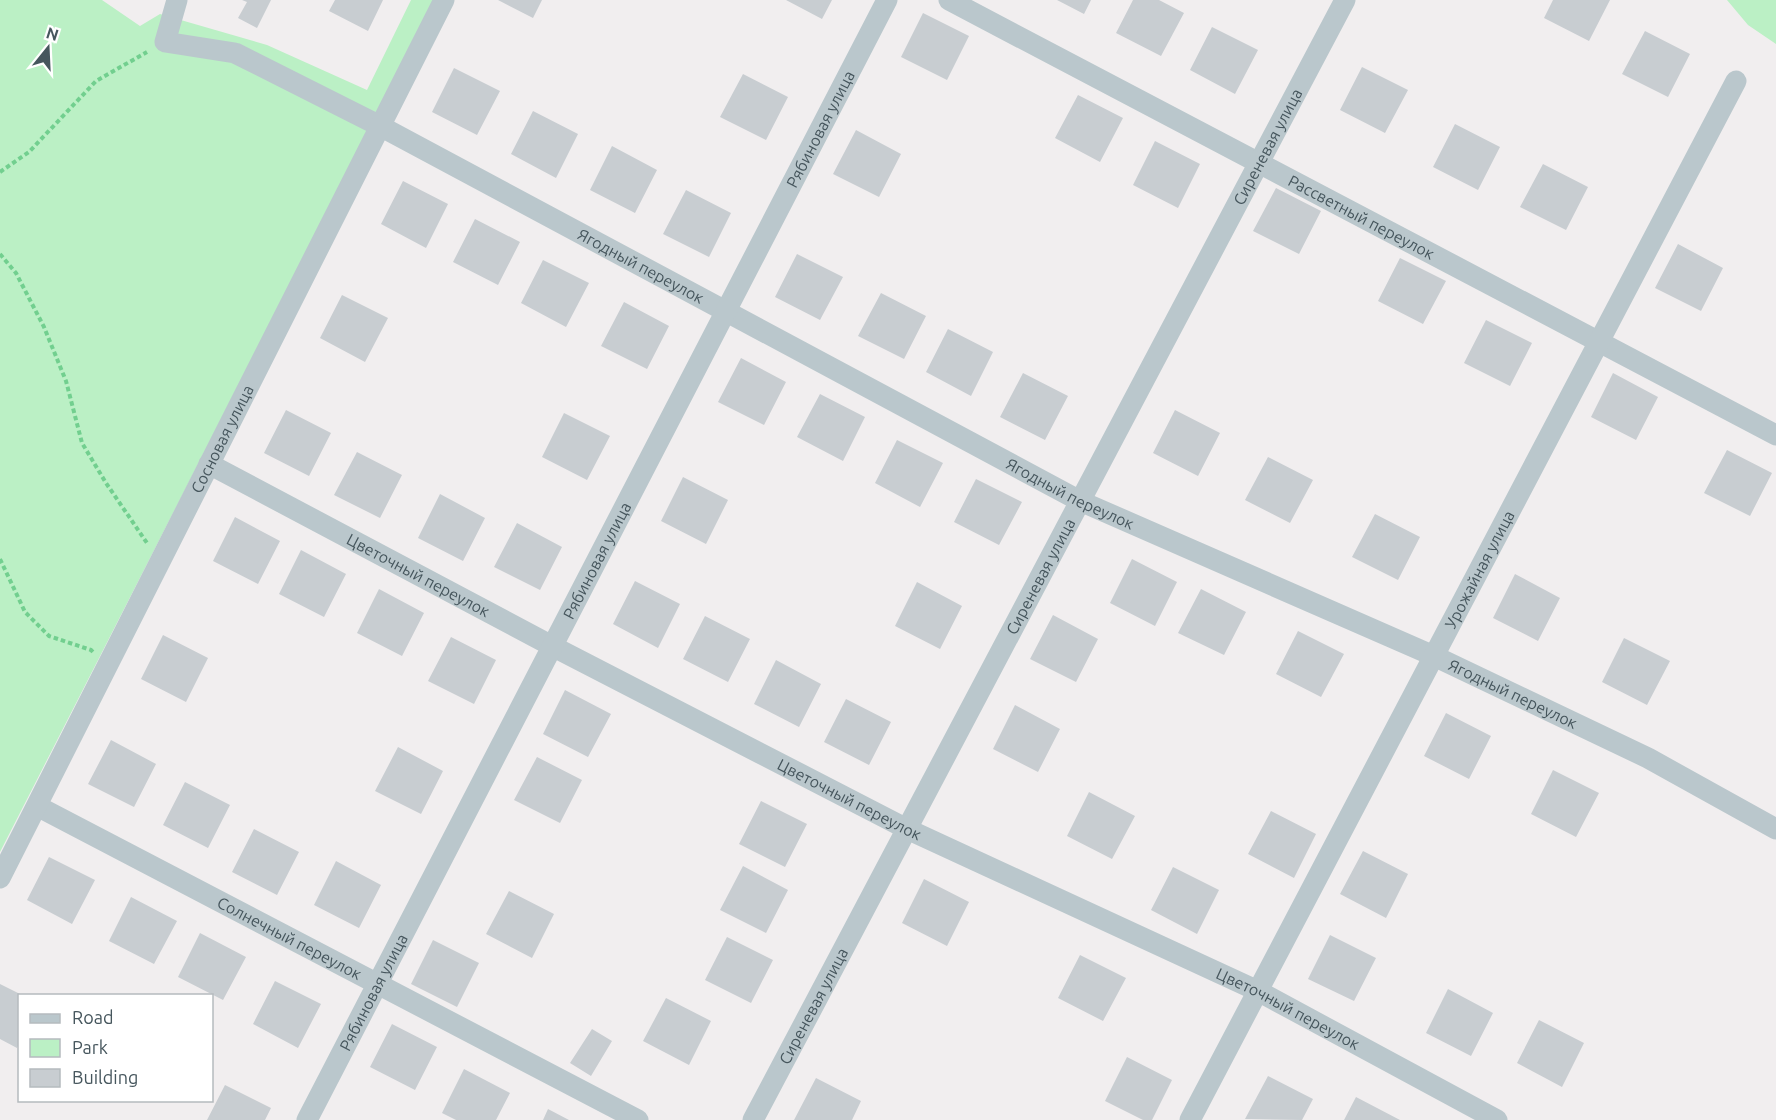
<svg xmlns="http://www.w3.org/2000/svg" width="1776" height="1120" font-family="Ubuntu,sans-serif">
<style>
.green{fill:#bbf0c5}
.building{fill:#c8cdd1}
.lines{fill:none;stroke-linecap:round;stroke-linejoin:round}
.path{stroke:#72cf8f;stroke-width:4;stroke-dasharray:4.5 3;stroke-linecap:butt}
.minor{stroke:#bac7cc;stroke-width:21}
.labels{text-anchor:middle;stroke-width:4.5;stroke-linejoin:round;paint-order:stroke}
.street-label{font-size:16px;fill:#46565d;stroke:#fff}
</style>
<rect width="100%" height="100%" fill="#f1eeef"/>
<path class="green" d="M 0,0 L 102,0 L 140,26 L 160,14 L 267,45 L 367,90 L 411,0 L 435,0 L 0,852 Z
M 1727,0 L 1776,0 L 1776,44 L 1748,25 Z"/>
<path class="building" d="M 242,0 L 271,0 L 257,28 L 238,18 L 247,2 Z
M 335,0 L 383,0 L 368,31 L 329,11 Z
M 498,0 L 542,0 L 533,18 Z
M 786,0 L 832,0 L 822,19 Z
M 1057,0 L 1091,0 L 1084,14 Z
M 1133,0 L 1159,0 L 1184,13 L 1161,56 L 1116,33 Z
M 1553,0 L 1610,0 L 1589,41 L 1544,18 Z
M 923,13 L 969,36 L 947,80 L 901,57 Z
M 1212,27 L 1258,50 L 1235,94 L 1190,70 Z
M 1645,31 L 1690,54 L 1668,97 L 1622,74 Z
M 1362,67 L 1408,90 L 1385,133 L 1340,110 Z
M 454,68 L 500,91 L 477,135 L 432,112 Z
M 743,74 L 788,97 L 766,140 L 720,117 Z
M 1078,95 L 1123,118 L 1100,162 L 1055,138 Z
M 533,111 L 578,134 L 556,178 L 511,154 Z
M 1455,124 L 1500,147 L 1478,190 L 1433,167 Z
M 856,130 L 901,154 L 879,197 L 833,174 Z
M 1155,141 L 1200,164 L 1178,208 L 1133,185 Z
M 612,146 L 657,170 L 635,213 L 590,190 Z
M 1543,164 L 1588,187 L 1566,230 L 1520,207 Z
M 403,181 L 448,204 L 426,248 L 381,224 Z
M 1276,188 L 1321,211 L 1299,254 L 1253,231 Z
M 686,190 L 731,213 L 709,257 L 663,234 Z
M 475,219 L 520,242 L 498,285 L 453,262 Z
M 1678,244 L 1723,268 L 1701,311 L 1655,288 Z
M 797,254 L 843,277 L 820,320 L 775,297 Z
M 1400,258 L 1446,281 L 1423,324 L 1378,301 Z
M 543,260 L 589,283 L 566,327 L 521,303 Z
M 881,293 L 926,316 L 904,359 L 858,336 Z
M 342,295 L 388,318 L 365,362 L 320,338 Z
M 624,302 L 669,326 L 647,369 L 601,346 Z
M 1486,320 L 1532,343 L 1510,386 L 1464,363 Z
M 948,329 L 993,352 L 971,396 L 926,372 Z
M 741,358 L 786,382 L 764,425 L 718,402 Z
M 1023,373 L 1068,396 L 1045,440 L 1000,417 Z
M 1613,373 L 1658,397 L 1636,440 L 1591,417 Z
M 820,394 L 865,417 L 843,461 L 797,437 Z
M 286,410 L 331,433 L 309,476 L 264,453 Z
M 1175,410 L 1220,433 L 1198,476 L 1153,453 Z
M 564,413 L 610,436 L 587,480 L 542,457 Z
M 897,440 L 943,463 L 920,507 L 875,483 Z
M 1727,450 L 1772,473 L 1750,516 L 1704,493 Z
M 357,452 L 402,475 L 380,518 L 334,495 Z
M 1268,457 L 1313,480 L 1290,523 L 1245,500 Z
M 683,477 L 728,500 L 706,544 L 661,521 Z
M 976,479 L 1022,502 L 999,545 L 954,522 Z
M 440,494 L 485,518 L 463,561 L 418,538 Z
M 1375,514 L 1420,537 L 1398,580 L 1352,557 Z
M 235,517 L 280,541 L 258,584 L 213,561 Z
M 517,523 L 562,547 L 540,590 L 494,567 Z
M 301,550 L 346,574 L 324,617 L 279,594 Z
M 1132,559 L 1177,582 L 1155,626 L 1110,603 Z
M 1515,574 L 1560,598 L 1538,641 L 1493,618 Z
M 635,581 L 680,604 L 658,648 L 613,624 Z
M 917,582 L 962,606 L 940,649 L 895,626 Z
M 379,589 L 424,613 L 402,656 L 357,633 Z
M 1201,589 L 1246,612 L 1224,655 L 1178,633 Z
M 1053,615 L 1098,639 L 1076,682 L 1030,659 Z
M 705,616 L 750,639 L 728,682 L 683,659 Z
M 1298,631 L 1344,654 L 1321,697 L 1276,674 Z
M 163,635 L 208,658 L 186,702 L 141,679 Z
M 451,637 L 496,660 L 474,704 L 428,681 Z
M 1624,638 L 1670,661 L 1647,705 L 1602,682 Z
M 776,660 L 821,684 L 799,727 L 754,704 Z
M 565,690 L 611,714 L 588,757 L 543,734 Z
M 846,699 L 891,722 L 869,765 L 824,742 Z
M 1015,705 L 1060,729 L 1038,772 L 993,749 Z
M 1446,713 L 1491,736 L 1469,779 L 1424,756 Z
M 111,740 L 156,764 L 134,807 L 88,784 Z
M 398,747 L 443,771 L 421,814 L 375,791 Z
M 537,757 L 582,780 L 560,823 L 514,800 Z
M 1553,770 L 1599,793 L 1576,837 L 1531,814 Z
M 185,782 L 230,805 L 208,848 L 163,825 Z
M 1089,792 L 1135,816 L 1112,859 L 1067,836 Z
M 761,801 L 807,824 L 785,867 L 739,844 Z
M 1271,811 L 1316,834 L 1294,878 L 1248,854 Z
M 254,829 L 299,852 L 277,895 L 232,872 Z
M 1363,851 L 1408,874 L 1386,918 L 1340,894 Z
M 49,857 L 95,880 L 72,924 L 27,900 Z
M 336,861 L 381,885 L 359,928 L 314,905 Z
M 743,866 L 788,890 L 766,933 L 720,910 Z
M 1173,867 L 1219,890 L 1197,934 L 1151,910 Z
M 924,879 L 969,902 L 947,946 L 902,923 Z
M 509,891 L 554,914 L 532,958 L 486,934 Z
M 131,897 L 177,921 L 154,964 L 109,941 Z
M 200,933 L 246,957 L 223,1000 L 178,977 Z
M 1330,935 L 1376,958 L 1354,1001 L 1308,979 Z
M 727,937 L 773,960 L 751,1003 L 705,980 Z
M 433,940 L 479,963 L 457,1007 L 411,984 Z
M 1080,955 L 1126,978 L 1103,1021 L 1058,998 Z
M 275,981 L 321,1004 L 298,1048 L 253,1024 Z
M 0,984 L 20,994 L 20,1042 L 17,1048 L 0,1039 Z
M 1448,989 L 1493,1013 L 1471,1056 L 1426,1033 Z
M 666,998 L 711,1021 L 689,1065 L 643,1041 Z
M 1539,1020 L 1584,1043 L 1562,1087 L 1517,1063 Z
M 392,1024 L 437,1047 L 415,1090 L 370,1067 Z
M 592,1029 L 612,1041 L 591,1076 L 570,1063 Z
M 1127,1057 L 1172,1080 L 1152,1120 L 1143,1120 L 1105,1101 Z
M 464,1069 L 510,1093 L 496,1120 L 456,1120 L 442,1113 Z
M 1268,1076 L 1313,1099 L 1302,1120 L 1245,1119 Z
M 816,1078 L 861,1101 L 852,1120 L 794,1120 Z
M 225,1085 L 271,1108 L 265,1120 L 207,1120 Z
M 1356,1097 L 1400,1120 L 1344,1120 Z
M 548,1109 L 569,1120 L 543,1120 Z"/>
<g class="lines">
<path class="path" d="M 0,172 L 29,152 L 96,81 L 147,52
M 0,254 L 16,273 L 44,327 L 66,381 L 82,443 L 106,483 L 147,543
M 0,559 L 25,612 L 49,636 L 91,650 L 93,652"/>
<g class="minor">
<path id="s1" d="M 177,0 L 165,42 L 235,53 L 380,126 L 1080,501 L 1434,656 L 1648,758 L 1776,829"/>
<path id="s2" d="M 949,0 L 1776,435"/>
<path id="s3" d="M 209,464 L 552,646 L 907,829 L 1258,991 L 1497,1120"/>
<path id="s4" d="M 37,806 L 638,1120"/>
<path id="s5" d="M 0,878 L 444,0"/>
<path id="s6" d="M 307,1120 L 887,0"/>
<path id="s7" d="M 753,1120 L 1345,0"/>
<path id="s8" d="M 1190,1120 L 1736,81"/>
</g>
</g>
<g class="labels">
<g class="street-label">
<text dy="6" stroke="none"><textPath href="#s6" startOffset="1116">Рябиновая улица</textPath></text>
<text dy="6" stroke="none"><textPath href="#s7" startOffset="1101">Сиреневая улица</textPath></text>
<text dy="6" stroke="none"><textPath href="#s2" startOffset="466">Рассветный переулок</textPath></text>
<text dy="6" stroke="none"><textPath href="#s1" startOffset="573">Ягодный переулок</textPath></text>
<text dy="6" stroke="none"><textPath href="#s5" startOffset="492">Сосновая улица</textPath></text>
<text dy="6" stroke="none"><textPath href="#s1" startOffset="1059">Ягодный переулок</textPath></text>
<text dy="6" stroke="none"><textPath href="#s6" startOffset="630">Рябиновая улица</textPath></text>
<text dy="6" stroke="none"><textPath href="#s8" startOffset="622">Урожайная улица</textPath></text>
<text dy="6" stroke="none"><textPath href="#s3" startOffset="237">Цветочный переулок</textPath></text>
<text dy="6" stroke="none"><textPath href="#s7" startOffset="615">Сиреневая улица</textPath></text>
<text dy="6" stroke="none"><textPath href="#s1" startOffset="1545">Ягодный переулок</textPath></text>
<text dy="6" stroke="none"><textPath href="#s3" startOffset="723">Цветочный переулок</textPath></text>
<text dy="6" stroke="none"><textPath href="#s4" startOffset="285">Солнечный переулок</textPath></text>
<text dy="6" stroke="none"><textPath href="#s6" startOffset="144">Рябиновая улица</textPath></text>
<text dy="6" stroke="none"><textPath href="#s7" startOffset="129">Сиреневая улица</textPath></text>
<text dy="6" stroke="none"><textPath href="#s3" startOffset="1209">Цветочный переулок</textPath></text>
</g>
</g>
<rect x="18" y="994" width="195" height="108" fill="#ffffff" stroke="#b5bbbe" stroke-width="1.5"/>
<rect x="30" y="1014" width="30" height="9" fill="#bac7cc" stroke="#b5bbbe" stroke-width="1.5"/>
<text x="72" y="1024" font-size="18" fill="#46565d">Road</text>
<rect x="30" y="1039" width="30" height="18" fill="#bbf0c5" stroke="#b5bbbe" stroke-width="1.5"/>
<text x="72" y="1054" font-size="18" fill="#46565d">Park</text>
<rect x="30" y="1069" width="30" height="18" fill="#c8cdd1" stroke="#b5bbbe" stroke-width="1.5"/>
<text x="72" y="1084" font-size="18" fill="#46565d">Building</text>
<g transform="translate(48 48) rotate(18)" stroke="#ffffff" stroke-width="4.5" paint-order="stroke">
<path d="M0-4.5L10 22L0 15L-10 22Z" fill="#46565d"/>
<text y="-9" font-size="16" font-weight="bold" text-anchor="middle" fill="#46565d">N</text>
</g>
</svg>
